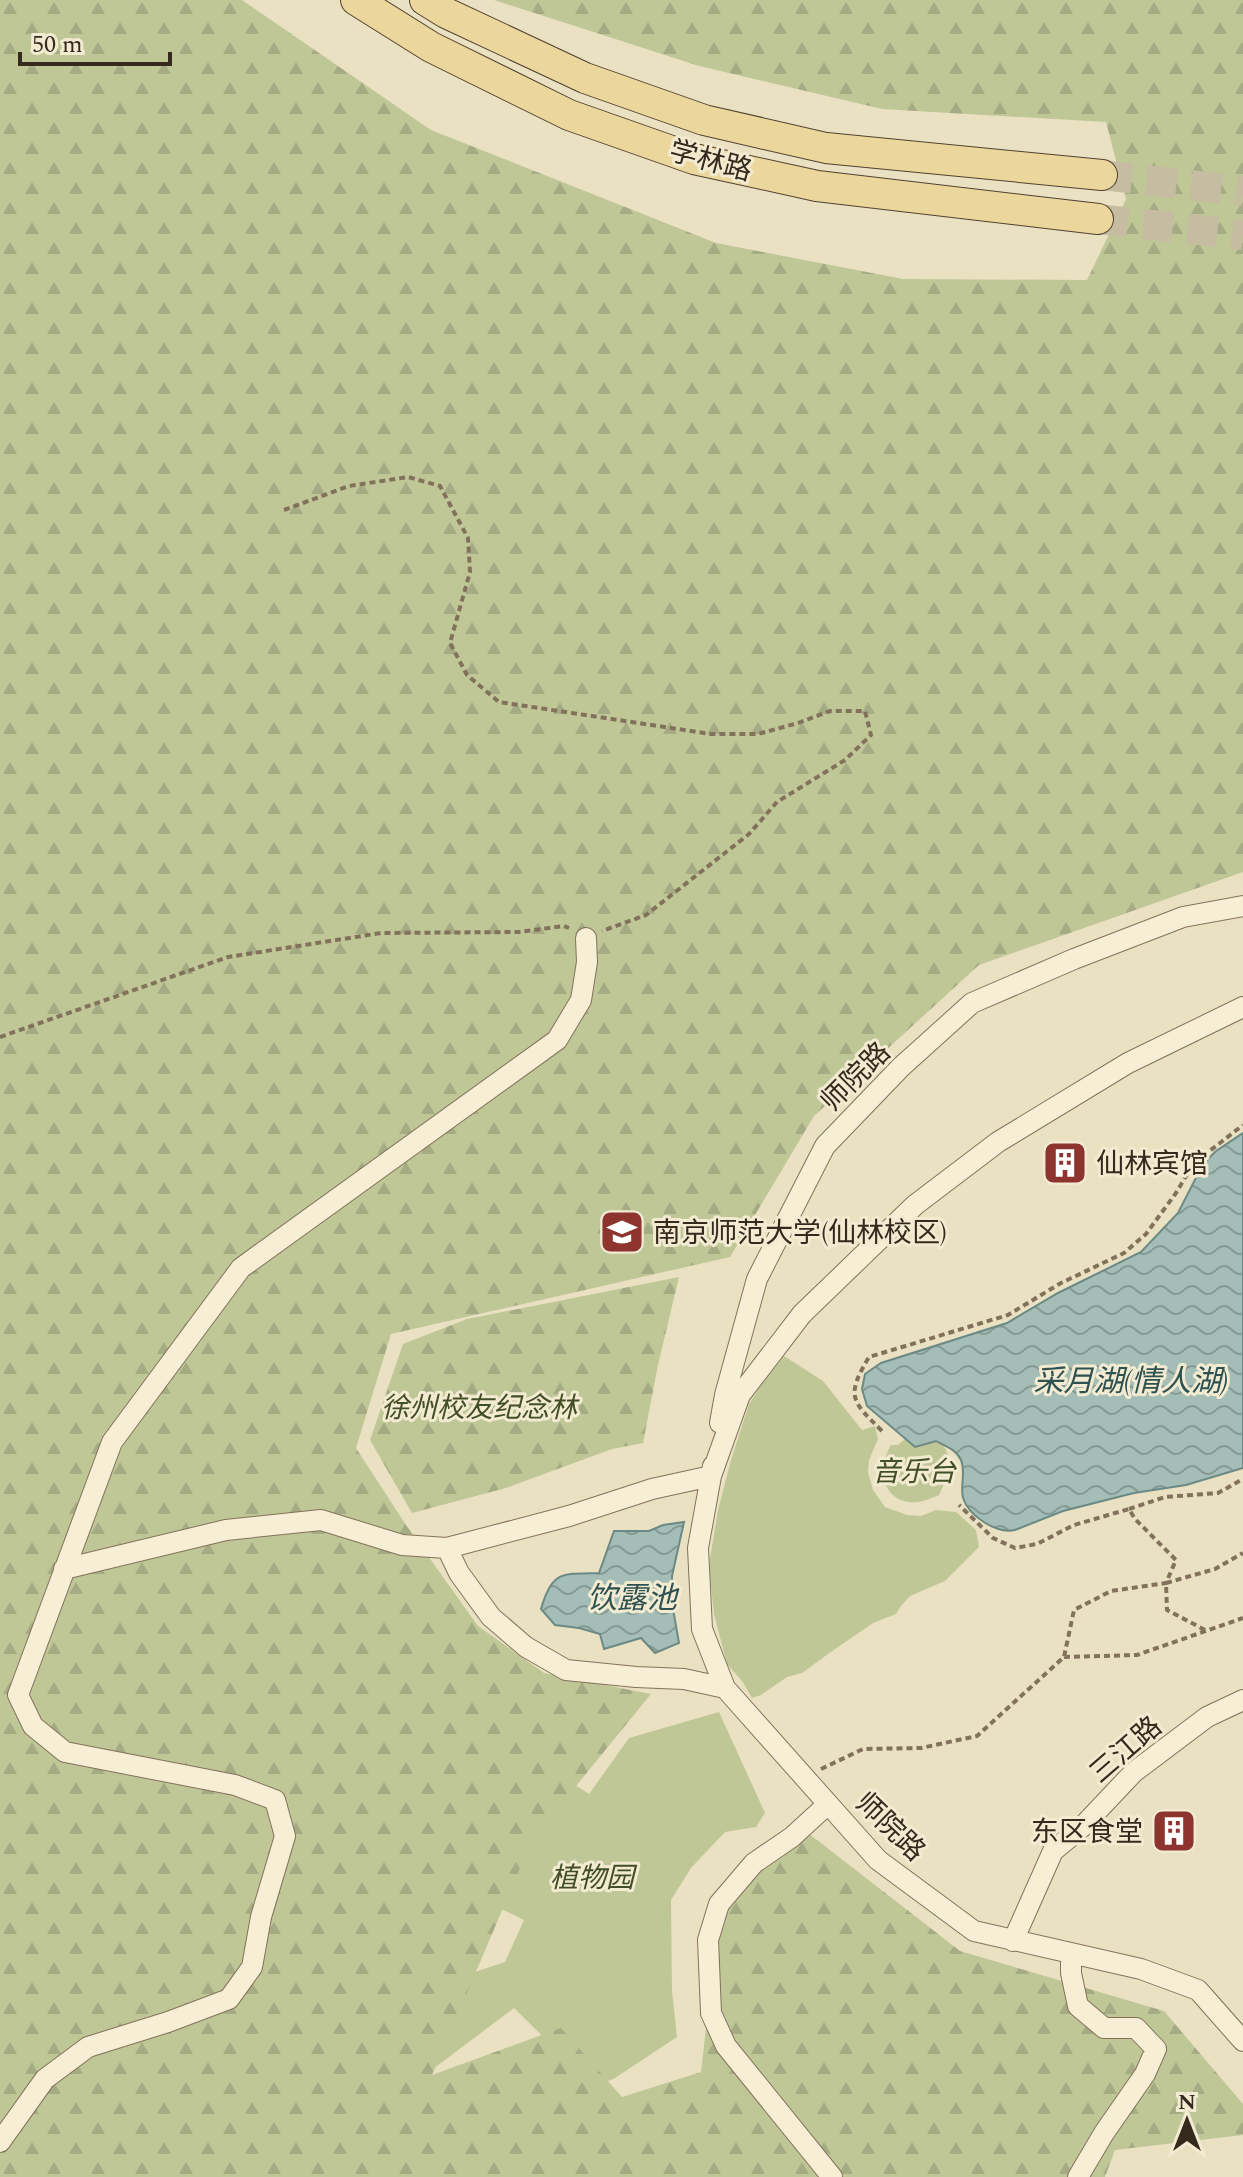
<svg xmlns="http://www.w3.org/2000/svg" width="1243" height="2177" font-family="Spectral,'Noto Sans SC',serif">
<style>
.green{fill:#bfc797}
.forest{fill:url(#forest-firs)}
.water{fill:url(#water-waves);stroke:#6c8a85;stroke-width:2}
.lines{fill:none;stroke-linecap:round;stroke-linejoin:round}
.primary-tunnel{stroke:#c6bca1;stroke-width:30;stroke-dasharray:30 15;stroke-linecap:butt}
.minor-casing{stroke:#83725b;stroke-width:22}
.primary-casing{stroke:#51412f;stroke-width:32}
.path{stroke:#83725b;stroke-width:4;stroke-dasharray:6 4;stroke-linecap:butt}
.minor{stroke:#f6eed5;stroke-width:20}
.primary{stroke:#ebd79c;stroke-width:30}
.labels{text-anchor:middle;stroke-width:6;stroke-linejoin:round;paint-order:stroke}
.street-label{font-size:28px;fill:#342a1e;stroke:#f2ebd1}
.poi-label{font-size:28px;fill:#342a1e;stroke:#f2ebd1;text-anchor:start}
.park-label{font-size:28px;font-style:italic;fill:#424e26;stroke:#f2ebd1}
.water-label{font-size:30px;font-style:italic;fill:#2e5252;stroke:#f2ebd1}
</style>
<defs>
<pattern id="forest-firs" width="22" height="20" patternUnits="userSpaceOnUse" patternTransform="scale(2)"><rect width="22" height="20" fill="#bfc797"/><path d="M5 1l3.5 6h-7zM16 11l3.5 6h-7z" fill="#a5ab82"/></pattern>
<pattern id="water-waves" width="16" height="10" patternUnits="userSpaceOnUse" patternTransform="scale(2)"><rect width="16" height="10" fill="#a4bdb7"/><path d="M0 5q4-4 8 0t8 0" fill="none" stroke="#869a94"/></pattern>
</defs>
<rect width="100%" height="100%" fill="#eae1c2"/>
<path class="green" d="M 784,1356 L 823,1381 L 862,1430 L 875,1426 L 878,1439 L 869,1460 L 868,1473 L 873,1490 L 885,1507 L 907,1515 L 921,1516 L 936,1510 L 956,1512 L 976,1530 L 979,1547 L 945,1581 L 910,1596 L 901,1606 L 896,1614 L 873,1623 L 828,1654 L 802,1673 L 787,1677 L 761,1695 L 752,1698 L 742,1681 L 727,1664 L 714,1614 L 710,1578 L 710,1558 L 718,1510 L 731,1460 L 749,1404 L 766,1378 Z
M 914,1437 C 920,1438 930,1438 935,1440 C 958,1451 947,1479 939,1495 C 930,1499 918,1504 908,1502 C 879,1496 879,1465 891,1445 L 898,1445 L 906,1438 Z
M 719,1712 L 765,1813 L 756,1827 L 725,1832 L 691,1868 L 671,1900 L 672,1991 L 677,2037 L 615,2078 L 594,2087 L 514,2008 L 433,2069 L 475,1972 L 505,1962 L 524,1920 L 489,1903 L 554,1771 L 589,1794 L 629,1738 Z"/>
<path class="forest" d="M 0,0 L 242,0 L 431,130 L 716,243 L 903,279 L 1087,280 L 1126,199 L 1106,122 L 882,109 L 699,66 L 494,0 L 1243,0 L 1243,872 L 979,965 L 814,1116 L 730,1257 L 391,1334 L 356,1448 L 406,1525 L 478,1626 L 544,1673 L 651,1694 L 532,1840 L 432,2075 L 561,2028 L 622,2097 L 701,2072 L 718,1922 L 799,1826 L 960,1951 L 1164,2011 L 1243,2104 L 1243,2135 L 1115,2150 L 1105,2177 L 0,2177 Z
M 679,1277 L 658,1365 L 643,1443 L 612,1449 L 506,1488 L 412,1513 L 370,1440 L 403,1344 L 467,1319 Z"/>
<path class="water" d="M 1243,1133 L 1243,1468 L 1186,1485 L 1134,1493 L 1063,1511 L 1015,1530 C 996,1534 969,1516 963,1498 C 960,1486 966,1472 961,1460 C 956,1449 945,1446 936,1441 L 915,1447 L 867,1406 L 862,1389 L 865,1374 L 881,1363 L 1007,1323 L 1058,1293 L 1141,1252 L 1178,1213 L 1203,1164 L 1216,1151 Z
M 684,1522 L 672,1576 L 673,1609 L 679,1643 L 655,1653 L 641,1638 L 604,1649 L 600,1634 L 579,1628 L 555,1625 L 541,1609 C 552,1570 562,1574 599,1573 L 614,1531 L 649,1531 L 663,1525 Z"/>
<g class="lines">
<path class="primary-tunnel" d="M 1102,175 L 1243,191
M 1098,219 L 1243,235"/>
<g class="minor-casing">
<path id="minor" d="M 1243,1007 L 1128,1063 L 998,1142 L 915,1205 L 802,1314 L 740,1395 L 711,1476 L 698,1548 L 702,1629 L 725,1688 L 878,1860 L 974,1931 L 1141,1969 L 1198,1990 L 1243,2041
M 720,1423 L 725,1395 L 757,1279 L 825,1146 L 901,1067 L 972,1003 L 1074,959 L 1183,917 L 1243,906
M 447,1548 L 459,1573 L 491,1617 L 526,1647 L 566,1670 L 636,1677 L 684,1679 L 725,1688
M 64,1569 L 226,1530 L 321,1520 L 402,1545 L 447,1548 L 569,1516 L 652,1489 L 711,1476 L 713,1466
M 828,1804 L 792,1837 L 754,1863 L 719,1904 L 708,1940 L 711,2013 L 726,2046 L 832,2177
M 1013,1941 L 1053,1851 L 1082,1827 L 1134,1772 L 1207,1717 L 1243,1700
M 1071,1953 L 1071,1973 L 1078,2006 L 1104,2028 L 1136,2028 L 1156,2049 L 1145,2074 L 1104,2133 L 1078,2177
M 0,2142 L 45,2079 L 88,2047 L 168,2022 L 229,1999 L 252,1967 L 261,1917 L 285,1836 L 275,1800 L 235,1785 L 65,1752 L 33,1726 L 18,1695 L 112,1442 L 241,1268 L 557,1040 L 581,1000 L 587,962 L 586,938"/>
</g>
<g class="primary-casing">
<path id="primary" d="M 356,0 L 431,47 L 569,115 L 694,159 L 817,186 L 1098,219
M 425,0 L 446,13 L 585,78 L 704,120 L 826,148 L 1102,175"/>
</g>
<path class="path" d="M 284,510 L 349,486 L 408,477 L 440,486 L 468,538 L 470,572 L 450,643 L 467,675 L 499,702 L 711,734 L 758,734 L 798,723 L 830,711 L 865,711 L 871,735 L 845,760 L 777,802 L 749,834 L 646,915 L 602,931
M 0,1037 L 228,957 L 381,933 L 519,932 L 564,926 L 569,928
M 882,1431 C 852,1401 845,1397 869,1357 L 1008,1315 L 1061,1283 L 1124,1253 L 1146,1234 L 1176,1193 L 1193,1164 L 1243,1125
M 1129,1509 L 1165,1497 L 1218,1493 L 1243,1479
M 1205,1630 L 1167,1610 L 1166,1583 L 1215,1569 L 1243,1553
M 1064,1657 L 1137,1655 L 1243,1618
M 821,1769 L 863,1749 L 921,1748 L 977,1736 L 1064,1657 L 1074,1610 L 1111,1591 L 1166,1583 L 1176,1560 L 1135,1519 L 1129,1509 L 1074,1525 L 1037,1544 L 1015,1548 L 993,1538 L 959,1505"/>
<use href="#minor" class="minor"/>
<use href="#primary" class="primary"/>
</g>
<defs>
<g id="building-square" transform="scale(2.3)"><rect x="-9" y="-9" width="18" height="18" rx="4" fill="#8d342f" stroke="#f2ebd1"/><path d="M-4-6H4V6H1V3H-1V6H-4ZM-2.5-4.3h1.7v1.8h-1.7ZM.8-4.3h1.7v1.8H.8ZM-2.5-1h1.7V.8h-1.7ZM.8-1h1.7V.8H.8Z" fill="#fff"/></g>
<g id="university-square" transform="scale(2.3)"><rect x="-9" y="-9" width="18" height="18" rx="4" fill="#8d342f" stroke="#f2ebd1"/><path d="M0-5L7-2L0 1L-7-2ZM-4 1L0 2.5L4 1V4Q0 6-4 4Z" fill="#fff"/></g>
</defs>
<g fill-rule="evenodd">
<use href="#building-square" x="1065" y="1163"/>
<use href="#university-square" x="622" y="1232"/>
<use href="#building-square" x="1174" y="1831"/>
</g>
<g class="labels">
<g class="street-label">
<text transform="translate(711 160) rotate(15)" y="10">学林路</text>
<text transform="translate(855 1076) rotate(-45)" y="10">师院路</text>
<text transform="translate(1125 1749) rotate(-41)" y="10">三江路</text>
<text transform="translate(891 1826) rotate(44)" y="10">师院路</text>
</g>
<g class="poi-label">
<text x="1096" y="1173">仙林宾馆</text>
<text x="653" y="1242">南京师范大学(仙林校区)</text>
<text x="1143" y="1841" text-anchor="end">东区食堂</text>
</g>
<g class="park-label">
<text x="479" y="1417">徐州校友纪念林</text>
<text x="914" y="1481">音乐台</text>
<text x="592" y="1887">植物园</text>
</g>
<g class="water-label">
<text x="1131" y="1391">采月湖(情人湖)</text>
<text x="632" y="1608">饮露池</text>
</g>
</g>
<g transform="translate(1187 2121)" stroke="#f2ebd1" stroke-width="6" paint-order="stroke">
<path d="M0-6L14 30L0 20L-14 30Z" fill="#342a1e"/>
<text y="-12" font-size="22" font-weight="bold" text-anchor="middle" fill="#342a1e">N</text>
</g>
<path d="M20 52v12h150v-12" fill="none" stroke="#342a1e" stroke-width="4"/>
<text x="32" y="52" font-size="24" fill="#342a1e" stroke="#f2ebd1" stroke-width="6" paint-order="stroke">50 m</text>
</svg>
